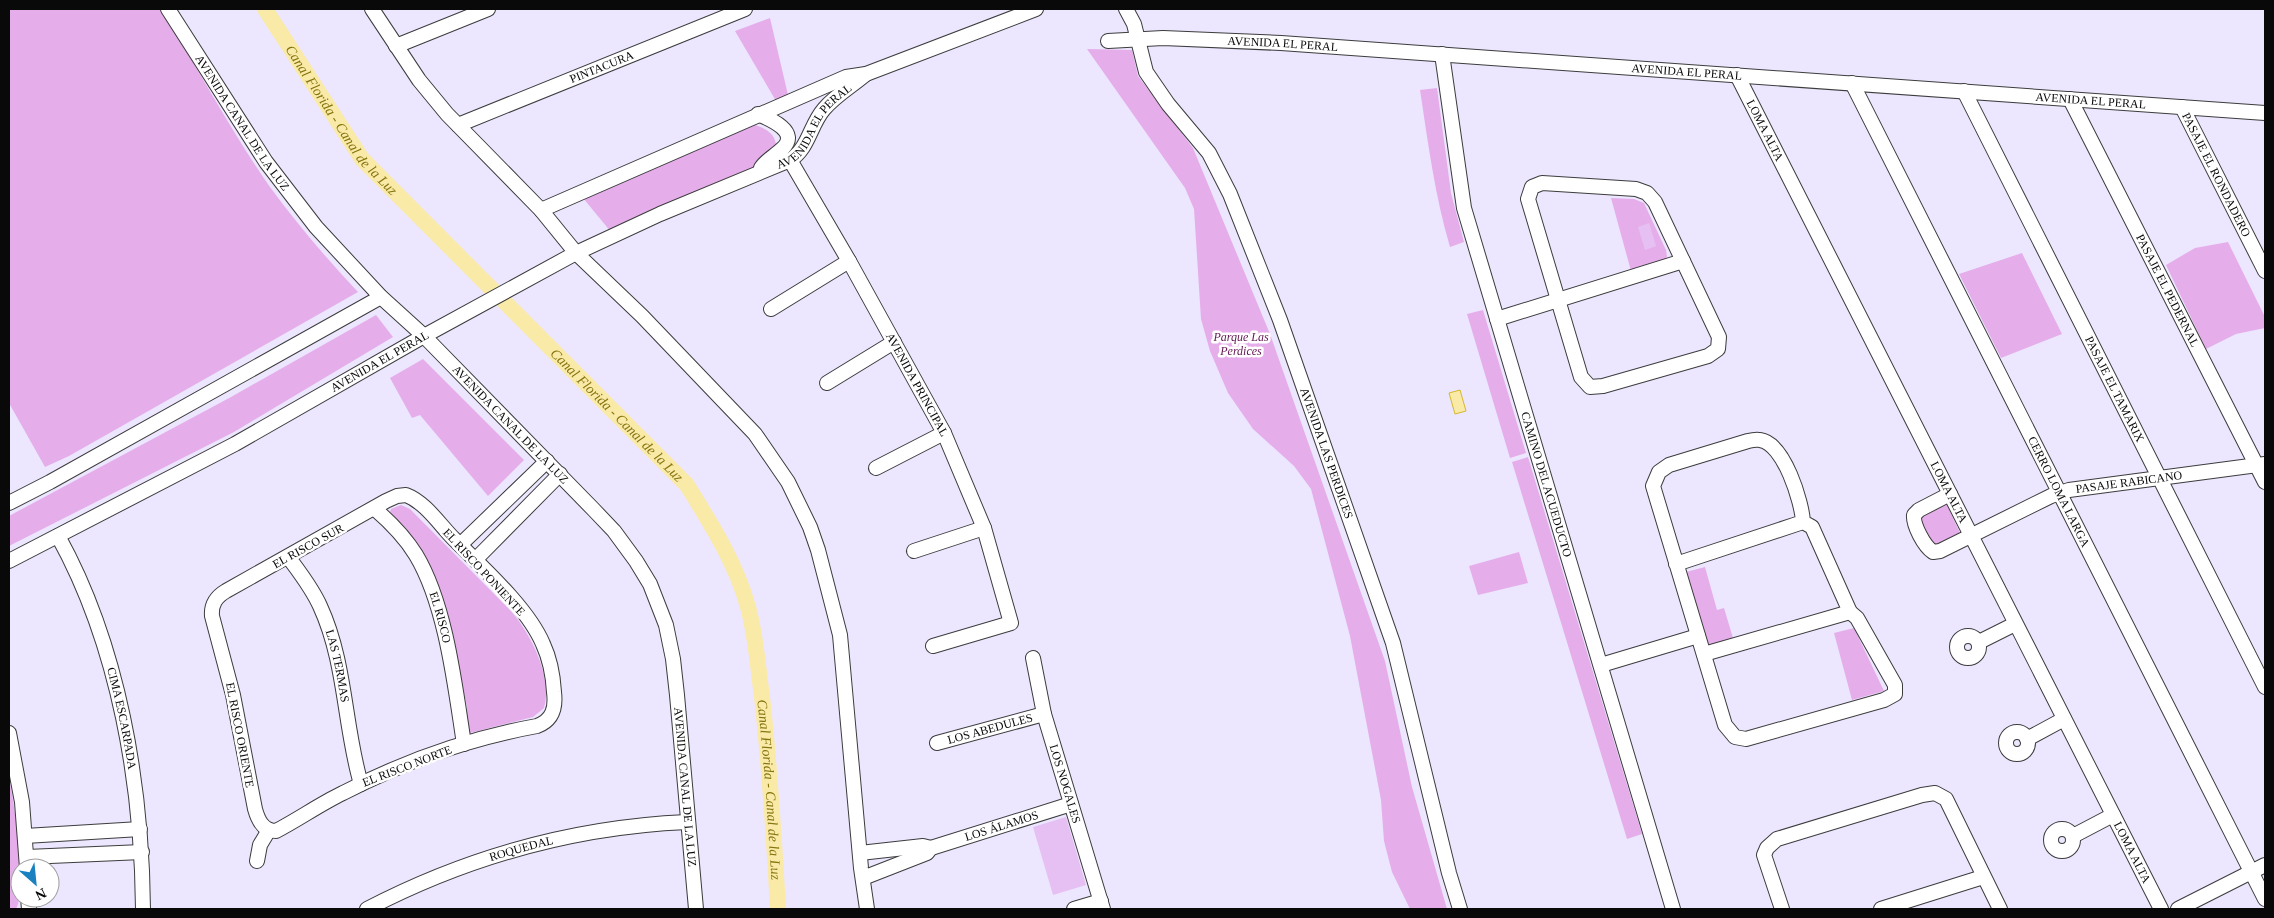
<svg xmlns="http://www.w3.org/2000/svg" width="2274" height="918" font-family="'Times New Roman',serif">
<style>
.green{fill:#e5aeeb}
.pitch{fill:#e6c0f2}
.water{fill:#faeaa7;stroke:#d5b829}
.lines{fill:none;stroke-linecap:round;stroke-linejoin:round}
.canal{stroke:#faeaa7;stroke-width:16}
.minor-casing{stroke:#3c3c3c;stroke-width:16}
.minor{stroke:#fff;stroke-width:14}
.labels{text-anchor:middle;stroke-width:5;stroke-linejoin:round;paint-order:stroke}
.street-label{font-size:12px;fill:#090909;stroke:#fff}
.park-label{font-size:12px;font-style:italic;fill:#641753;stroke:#fff}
.water-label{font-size:14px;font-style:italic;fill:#84740e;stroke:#fff}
</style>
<rect width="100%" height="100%" fill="#ece6ff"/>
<path class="green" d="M 9,9 L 161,9 C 198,68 230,130 270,187 C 297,224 327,259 358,292 L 69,456 L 45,467 L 9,403 Z
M 770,18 L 788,95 L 776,101 L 735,31 Z
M 1087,49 L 1132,50 L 1138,76 L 1193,148 L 1270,334 L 1385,661 L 1412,787 L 1447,909 L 1410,909 L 1392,872 L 1384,841 L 1381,800 L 1350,636 L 1311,489 L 1294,466 L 1253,429 L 1228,393 L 1210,351 L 1201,319 L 1194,209 L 1185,188 Z
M 1437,88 L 1451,193 L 1464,242 L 1450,247 C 1435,196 1428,143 1420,90 Z
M 753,124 C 763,128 774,131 776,144 L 752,170 L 611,232 L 583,198 Z
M 1611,198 L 1634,199 L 1644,203 L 1666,250 L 1667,257 L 1663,261 L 1631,271 Z
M 2228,242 L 2265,317 L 2265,328 L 2236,334 L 2206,349 L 2166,265 L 2195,248 Z
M 2022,253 L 2062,334 L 2001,358 L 1959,274 Z
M 1483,310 L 1526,453 L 1510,458 L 1467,314 Z
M 376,315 L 393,337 L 234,432 L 9,546 L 9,516 L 231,397 Z
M 423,359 L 524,460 L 488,496 L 420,415 L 412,418 L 390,378 Z
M 1528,457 L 1642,834 L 1627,839 L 1512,462 Z
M 1945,501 L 1961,535 L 1934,548 L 1917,514 Z
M 401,505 L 410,509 L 512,612 C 531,635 553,677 544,708 L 533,717 L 470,733 L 465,719 L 467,707 L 457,662 L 405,530 L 390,512 L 391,509 Z
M 1519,552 L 1528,583 L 1478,595 L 1469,566 Z
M 1705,567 L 1717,610 L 1724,608 L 1733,638 L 1708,646 L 1686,572 Z
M 1854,628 L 1884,691 L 1852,700 L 1834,633 Z
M 9,777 C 14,803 28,888 16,909 L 9,909 Z"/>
<path class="pitch" d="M 1649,223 L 1656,246 L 1645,250 L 1638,227 Z
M 1066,817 L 1086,885 L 1053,895 L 1033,827 Z"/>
<path class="water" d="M 1460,390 L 1466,411 L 1455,414 L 1449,393 Z"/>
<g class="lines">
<path class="canal" id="s1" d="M 265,9 L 362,159 L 687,485 C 711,524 736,563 748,607 C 756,636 758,668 762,697 C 770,768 774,838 778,909"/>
<g class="minor-casing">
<g id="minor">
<path id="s2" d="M 168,9 L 266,162 L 316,227 L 381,297 L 424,336 L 594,510 L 614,531 L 636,561 L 650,584 L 666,625 L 673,659 L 677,695 L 696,909"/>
<path d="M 372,9 L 419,80 L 447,114 L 541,210 L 576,253 L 642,316 L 755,434 L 788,482 L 810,527 L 818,550 L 840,635 L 861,868 L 867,909"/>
<path id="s3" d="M 1126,9 L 1134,24 L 1146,72 L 1168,104 L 1209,153 L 1230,194 L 1280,320 L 1393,643 L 1449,873 L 1460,909"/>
<path id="s4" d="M 1108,41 L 1163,38 L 1281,43 L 2265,113"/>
<path d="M 396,46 L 488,9"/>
<path id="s5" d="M 1442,54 L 1464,208 L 1673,909"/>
<path id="s6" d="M 1737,75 L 2161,909"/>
<path id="s7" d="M 1852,83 L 2265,899"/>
<path id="s8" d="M 1964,91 L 2265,687"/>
<path id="s9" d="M 2070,99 L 2265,482"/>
<path id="s10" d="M 2182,107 L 2265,271"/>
<path d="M 758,114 C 770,119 801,132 782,149 C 775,156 766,160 761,168"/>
<path id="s11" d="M 458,125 L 745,9"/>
<path id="s12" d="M 790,160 L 849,261 L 944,433 L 984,528 L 1011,623 L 933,646"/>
<path d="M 1542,183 L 1636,189 L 1647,193 L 1655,202 L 1719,337 L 1718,349 L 1708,356 L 1603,386 L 1590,387 L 1581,377 L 1528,199 L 1532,187 Z"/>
<path d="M 541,210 L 846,77 L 866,74 L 1036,9"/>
<path d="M 771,309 L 849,261"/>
<path d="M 1497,319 L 1683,261"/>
<path d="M 827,383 L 894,342"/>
<path d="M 876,468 L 944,433"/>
<path id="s13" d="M 1950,494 L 1919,510 L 1914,515 C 1913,525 1924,546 1933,552 L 1940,551 L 2051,496 L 2069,490 L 2265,464"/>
<path d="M 406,495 C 425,502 440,525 454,539 C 482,567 528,608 543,644 C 550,659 553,675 554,692 C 556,708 553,720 537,726 C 471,738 403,762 343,793 C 320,804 299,819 276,831 C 263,831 258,820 255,809 L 233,695 L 212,616 C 211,604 216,597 226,591 L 386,501 L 397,496 Z"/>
<path d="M 9,503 L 50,482 L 381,297"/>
<path id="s14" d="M 375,509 C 390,522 405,537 416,555 C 446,605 455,686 464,744"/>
<path id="s15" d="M 58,536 C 119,646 142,785 143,909"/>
<path d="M 460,545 L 547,461"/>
<path d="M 914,551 L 984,528"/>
<path id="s16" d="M 289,558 C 300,573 312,588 320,606 C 346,662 344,726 361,784"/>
<path d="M 475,560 L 560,474"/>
<path id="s17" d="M 9,561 L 235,444 L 424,336 L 576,253 L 660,214 L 790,160 C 809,148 810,125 824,109 C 836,95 852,86 866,74"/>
<path d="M 1676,564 L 1794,525 L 1803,522 L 1812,527 L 1850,612 L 1857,618 L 1895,685 L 1895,694 L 1884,700 L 1746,739 L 1735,737 L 1725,725 L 1653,486 L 1659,472 L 1669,465 L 1748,441 C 1752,440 1756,439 1760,440 C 1784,443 1802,502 1803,522"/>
<circle cx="1968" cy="647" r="11"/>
<path d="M 1979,642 L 2015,624"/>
<path d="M 1704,654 L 1850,612"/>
<path id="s18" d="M 1033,658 L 1044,714 L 1103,909"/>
<path d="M 1601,665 L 1698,636"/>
<circle cx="2017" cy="743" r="11"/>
<path d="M 9,733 L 22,802 L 27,868"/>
<path d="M 2027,739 L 2064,719"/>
<path id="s19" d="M 937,743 L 1044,714"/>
<circle cx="2062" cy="840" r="11"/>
<path d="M 25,836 L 140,829"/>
<path d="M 2073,836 L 2113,815"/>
<path d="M 860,853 L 923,846 L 931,848"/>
<path d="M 27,857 L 142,852"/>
<path d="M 257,861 L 260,845 L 269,830"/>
<path id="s20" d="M 863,878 L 927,853 L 931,848 L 1071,804"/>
<path d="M 28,898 L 29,909"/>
<path id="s21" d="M 367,909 C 467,857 573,827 687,822"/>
<path d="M 1074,909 L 1101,901"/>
<path d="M 1782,909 L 1764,855 L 1767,848 L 1777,839 L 1922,795 L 1935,793 L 1946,799 L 2000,909"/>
<path d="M 1881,909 L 1983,877"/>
<path d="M 2178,909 L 2265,865"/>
</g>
</g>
<use href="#minor" class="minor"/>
</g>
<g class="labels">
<g class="street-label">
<text dy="4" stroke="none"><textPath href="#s4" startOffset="175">AVENIDA EL PERAL</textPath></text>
<text dy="4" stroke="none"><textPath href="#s11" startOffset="155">PINTACURA</textPath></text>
<text dy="4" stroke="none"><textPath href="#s4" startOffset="580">AVENIDA EL PERAL</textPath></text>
<text dy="4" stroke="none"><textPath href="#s4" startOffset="985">AVENIDA EL PERAL</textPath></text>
<text dy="4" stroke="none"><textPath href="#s2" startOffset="136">AVENIDA CANAL DE LA LUZ</textPath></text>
<text dy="4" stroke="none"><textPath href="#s17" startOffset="920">AVENIDA EL PERAL</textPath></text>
<text dy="4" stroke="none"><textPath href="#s6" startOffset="62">LOMA ALTA</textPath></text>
<text dy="4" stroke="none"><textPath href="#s10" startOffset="76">PASAJE EL RONDADERO</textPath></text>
<text dy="4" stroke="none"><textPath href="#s9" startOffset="215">PASAJE EL PEDERNAL</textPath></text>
<text dy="4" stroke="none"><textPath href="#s17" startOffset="421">AVENIDA EL PERAL</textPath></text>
<text dy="4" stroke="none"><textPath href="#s12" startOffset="258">AVENIDA PRINCIPAL</textPath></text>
<text dy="4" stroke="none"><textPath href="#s8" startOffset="334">PASAJE EL TAMARIX</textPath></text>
<text dy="4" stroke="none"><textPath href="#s2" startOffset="541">AVENIDA CANAL DE LA LUZ</textPath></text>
<text dy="4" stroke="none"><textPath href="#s3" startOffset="492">AVENIDA LAS PERDICES</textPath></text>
<text dy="4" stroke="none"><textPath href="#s13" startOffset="295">PASAJE RABICANO</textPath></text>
<text dy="4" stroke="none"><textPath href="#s5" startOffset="444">CAMINO DEL ACUEDUCTO</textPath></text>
<text dy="4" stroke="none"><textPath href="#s7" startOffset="458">CERRO LOMA LARGA</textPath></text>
<text dy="4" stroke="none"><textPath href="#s6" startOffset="468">LOMA ALTA</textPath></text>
<text transform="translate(308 546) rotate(-29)" y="4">EL RISCO SUR</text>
<text transform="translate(484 572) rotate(47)" y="4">EL RISCO PONIENTE</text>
<text dy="4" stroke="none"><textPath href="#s14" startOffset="129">EL RISCO</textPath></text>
<text dy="4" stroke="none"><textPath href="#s16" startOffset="120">LAS TERMAS</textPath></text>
<text dy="4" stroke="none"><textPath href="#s15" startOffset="194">CIMA ESCARPADA</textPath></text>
<text dy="4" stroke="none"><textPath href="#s19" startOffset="55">LOS ABEDULES</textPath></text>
<text transform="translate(240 735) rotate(79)" y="4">EL RISCO ORIENTE</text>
<text transform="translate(407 766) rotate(-21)" y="4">EL RISCO NORTE</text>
<text dy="4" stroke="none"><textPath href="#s18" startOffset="130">LOS NOGALES</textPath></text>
<text dy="4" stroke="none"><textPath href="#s2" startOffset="961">AVENIDA CANAL DE LA LUZ</textPath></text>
<text dy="4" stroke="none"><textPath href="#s20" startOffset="149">LOS ÁLAMOS</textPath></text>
<text dy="4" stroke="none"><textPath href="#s21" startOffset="166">ROQUEDAL</textPath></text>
<text dy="4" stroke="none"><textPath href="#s6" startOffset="872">LOMA ALTA</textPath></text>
</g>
<g class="park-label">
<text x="1241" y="341">Parque Las<tspan x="1241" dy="14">Perdices</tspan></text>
</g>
<g class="water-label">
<text dy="5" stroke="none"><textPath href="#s1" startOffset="135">Canal Florida - Canal de la Luz</textPath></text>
<text dy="5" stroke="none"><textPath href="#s1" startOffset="540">Canal Florida - Canal de la Luz</textPath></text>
<text dy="5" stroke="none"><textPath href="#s1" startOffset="960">Canal Florida - Canal de la Luz</textPath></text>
</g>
</g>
<rect width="2274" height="918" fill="none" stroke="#090909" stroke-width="20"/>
<g transform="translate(35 883) rotate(153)"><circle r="24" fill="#ffffff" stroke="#9d9d9d"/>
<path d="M0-4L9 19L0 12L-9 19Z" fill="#1a81c1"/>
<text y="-8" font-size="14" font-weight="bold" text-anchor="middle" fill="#090909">N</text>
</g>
</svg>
